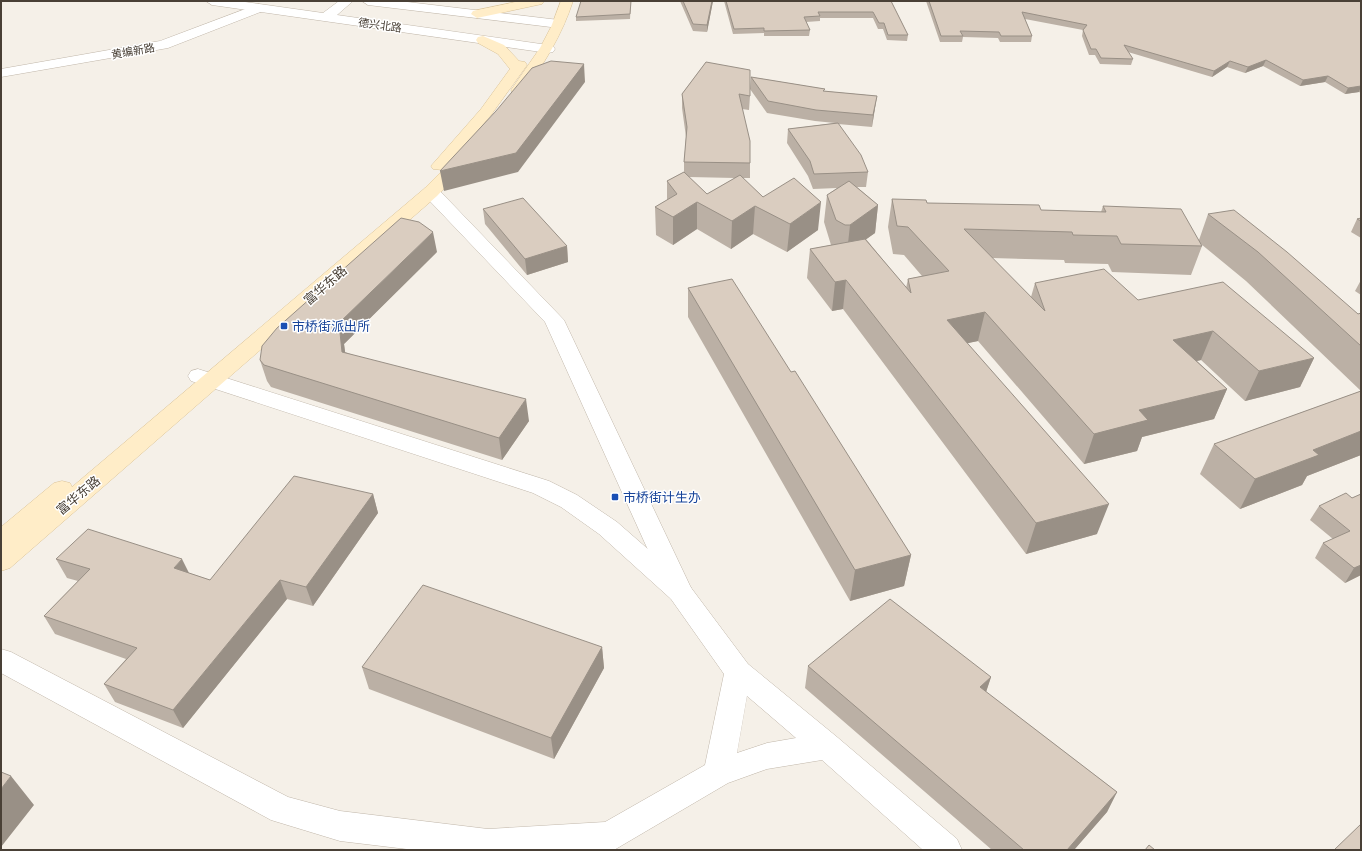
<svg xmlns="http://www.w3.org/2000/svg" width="1362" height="851" font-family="'DejaVu Sans','Noto Sans SC',sans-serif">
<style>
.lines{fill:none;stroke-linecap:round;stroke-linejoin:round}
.minor-casing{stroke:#c1b7aa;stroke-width:1}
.tertiary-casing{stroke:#c1b7aa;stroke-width:1}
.secondary-casing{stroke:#dac398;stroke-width:1}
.minor{fill:#fff;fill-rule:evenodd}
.tertiary{fill:#fff;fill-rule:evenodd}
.secondary{fill:#ffedc8;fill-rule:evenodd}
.wall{fill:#bbb0a5;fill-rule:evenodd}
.shaded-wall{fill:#999086}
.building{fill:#dacdc0;stroke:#999086}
.transit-dot{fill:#1a4fb4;stroke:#fff;stroke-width:1.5}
.labels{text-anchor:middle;stroke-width:3;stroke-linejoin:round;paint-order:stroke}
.far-street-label{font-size:11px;fill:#494036;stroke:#fff}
.street-label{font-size:13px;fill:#494036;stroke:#fff}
.transit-label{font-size:13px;fill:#164399;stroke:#fff;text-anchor:start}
</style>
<rect width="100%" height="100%" fill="#f5f0e8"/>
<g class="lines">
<g class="minor-casing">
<path id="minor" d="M 259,4 L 265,8 L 263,11 L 168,48 L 1,77 L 1,69 L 160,41 Z
M 431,187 L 437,188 L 564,320 L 693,592 L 689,599 L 680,602 L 671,599 L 667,592 L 545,322 L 425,196 L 423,192 L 425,188 Z"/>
</g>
<g class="tertiary-casing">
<path id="tertiary" d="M 206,1 L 238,1 L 323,13 L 339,1 L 353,1 L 337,15 L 548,45 L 553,46 L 555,49 L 553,52 L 548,53 L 212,5 Z
M 362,1 L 399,1 L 559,20 L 565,24 L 559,28 L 368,5 Z
M 198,369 L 549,481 L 577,495 L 617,522 L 689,585 L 748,664 L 837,737 L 957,839 L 962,850 L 923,850 L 822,760 L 767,769 L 728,783 L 614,850 L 415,850 L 340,841 L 271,820 L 1,673 L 1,649 L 11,652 L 288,797 L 340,811 L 488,829 L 605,822 L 705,765 L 724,674 L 671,599 L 599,534 L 561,507 L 533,493 L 191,381 L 188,376 L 191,371 ZM 747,696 L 796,738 L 767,743 L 737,753 Z"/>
</g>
<g class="secondary-casing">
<path id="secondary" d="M 520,1 L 544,1 L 542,4 L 477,18 L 471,14 L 473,11 Z
M 561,1 L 573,1 C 562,35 544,64 523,93 L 513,93 L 511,90 L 540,48 L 551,27 Z
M 483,36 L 504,45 L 519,61 L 525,62 L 527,65 L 491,115 L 451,162 C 457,156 460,153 469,156 L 471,159 L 469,162 L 437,196 L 10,568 L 1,571 L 1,527 L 54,483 L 62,481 L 70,483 L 72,487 L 425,188 L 443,170 L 433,169 L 431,166 L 481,109 L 510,69 L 498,54 L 478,43 L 476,40 L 478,37 Z"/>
</g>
<use href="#minor" class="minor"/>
<use href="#tertiary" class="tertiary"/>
<use href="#secondary" class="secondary"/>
</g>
<path class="wall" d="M 631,1 L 630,19 L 576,21 L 576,17 Z
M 680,1 L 713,1 L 707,32 L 693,31 Z
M 724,1 L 891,1 L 908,35 L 907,41 L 887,40 L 883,29 L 878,29 L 873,18 L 820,18 L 820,21 L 806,22 L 810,30 L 809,36 L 764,36 L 764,33 L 733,34 Z
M 926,1 L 1361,1 L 1361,93 L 1359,92 L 1345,94 L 1325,82 L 1300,86 L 1263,66 L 1245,73 L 1227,67 L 1212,77 L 1128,52 L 1133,59 L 1131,65 L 1100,64 L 1095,55 L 1089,55 L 1082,36 L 1083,30 L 1025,19 L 1032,36 L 1031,42 L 1000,42 L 998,38 L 963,37 L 962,42 L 940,42 Z
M 706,62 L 750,96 L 749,110 L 742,109 L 750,163 L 750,178 L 742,178 L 763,197 L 818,230 L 787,252 L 753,234 L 731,249 L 697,229 L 673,245 L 656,235 L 655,207 L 667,200 L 667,181 L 684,172 L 684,162 L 686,137 L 682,108 L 682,94 ZM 689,177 L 735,178 L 707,194 Z
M 751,77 L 825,89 L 824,91 L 877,96 L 872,127 L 838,124 L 868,172 L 866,187 L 857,187 L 878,205 L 875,233 L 866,239 L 906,288 L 908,279 L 922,276 L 904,255 L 893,254 L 888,227 L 892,199 L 927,203 L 1041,210 L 1101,212 L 1103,206 L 1199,240 L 1208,214 L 1358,314 L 1361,313 L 1361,391 L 1246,281 L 1201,244 L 1202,246 L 1191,275 L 1112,272 L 1108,264 L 1065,263 L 1064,260 L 992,258 L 1031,297 L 1035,283 L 1138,300 L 1314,358 L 1300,387 L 1245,401 L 1201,360 L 1197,361 L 1227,389 L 1214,419 L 1142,437 L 1137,451 L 1084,464 L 978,341 L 967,343 L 1097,534 L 1026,554 L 843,309 L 832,311 L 807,278 L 810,249 L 831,245 L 824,222 L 827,195 L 837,188 L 813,189 L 808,176 L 787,143 L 788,129 L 835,123 L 815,121 L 767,113 L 750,89 Z
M 483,209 L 567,246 L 568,262 L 527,275 L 485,224 Z
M 1361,218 L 1361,238 L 1351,232 L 1357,219 Z
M 437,252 L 344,344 L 345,352 L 529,421 L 502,460 L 271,387 L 267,381 L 260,360 Z
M 1361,280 L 1361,295 L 1355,291 Z
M 688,288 L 791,372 L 911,555 L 904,586 L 850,601 L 688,317 Z
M 1361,391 L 1361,455 L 1307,476 L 1302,485 L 1240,509 L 1200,474 L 1214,444 Z
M 373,494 L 378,513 L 313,606 L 287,599 L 183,728 L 115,702 L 104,684 L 126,659 L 55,634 L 44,616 L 78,581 L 67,578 L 56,559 L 189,573 L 210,580 Z
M 1361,494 L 1361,575 L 1345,583 L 1315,558 L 1323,543 L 1333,539 L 1310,520 L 1319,506 L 1352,498 Z
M 602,647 L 604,668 L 554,759 L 369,689 L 362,667 Z
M 808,666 L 991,677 L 986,692 L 1117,792 L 1107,812 L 1074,850 L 992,850 L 805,688 Z"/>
<path class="shaded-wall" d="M 712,1 L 713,1 L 707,32 L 707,25 Z
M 1266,60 L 1263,66 L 1245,73 L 1248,67 Z
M 1230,61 L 1227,67 L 1212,77 L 1214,71 Z
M 584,64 L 585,82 L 518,172 L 444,191 L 440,171 Z
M 1328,76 L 1325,82 L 1300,86 L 1303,80 Z
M 1361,86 L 1359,92 L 1345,94 L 1348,88 Z
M 877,96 L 875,107 L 872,127 L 873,115 Z
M 697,202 L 697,229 L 673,245 L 673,217 Z
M 821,202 L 818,230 L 787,252 L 790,224 Z
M 878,205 L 875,233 L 847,253 L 850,225 Z
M 755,206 L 753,234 L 731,249 L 732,221 Z
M 433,232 L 437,252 L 344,344 L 348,373 L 342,352 L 339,323 Z
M 567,246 L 568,262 L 527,275 L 525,259 Z
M 846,280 L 843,309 L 832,311 L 835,282 Z
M 985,312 L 978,341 L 941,349 L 947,320 Z
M 1213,331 L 1201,360 L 1162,369 L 1173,340 Z
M 1314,358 L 1300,387 L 1245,401 L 1259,371 Z
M 1227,389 L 1214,419 L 1142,437 L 1137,451 L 1084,464 L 1094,434 L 1139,410 Z
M 526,399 L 529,421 L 502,460 L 499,438 Z
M 1361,431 L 1361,455 L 1307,476 L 1302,485 L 1240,509 L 1255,479 L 1313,450 Z
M 373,494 L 378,513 L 313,606 L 306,587 Z
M 1109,504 L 1097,534 L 1026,554 L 1036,523 Z
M 911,555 L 904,586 L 850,601 L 855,570 Z
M 182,559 L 191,577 L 174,568 Z
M 1361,565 L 1361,575 L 1345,583 L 1354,568 Z
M 280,580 L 287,599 L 183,728 L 173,710 Z
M 602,647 L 604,668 L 554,759 L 551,738 Z
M 991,677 L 984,698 L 980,687 Z
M 11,776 L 34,805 L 1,847 L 1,789 Z
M 1117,792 L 1107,812 L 1074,850 L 1067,850 Z"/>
<path class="building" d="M 581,1 L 631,1 L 630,14 L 576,17 Z
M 683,1 L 712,1 L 707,25 L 693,24 Z
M 726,1 L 891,1 L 908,35 L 888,35 L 884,23 L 879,23 L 873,12 L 818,12 L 820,16 L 804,17 L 810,30 L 764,31 L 764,28 L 734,29 Z
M 929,1 L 1361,1 L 1361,86 L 1348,88 L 1328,76 L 1303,80 L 1266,60 L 1248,67 L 1230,61 L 1214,71 L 1124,45 L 1133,59 L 1101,58 L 1096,49 L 1091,49 L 1083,30 L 1087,25 L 1022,12 L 1032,36 L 1001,36 L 999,32 L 960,31 L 963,36 L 941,36 Z
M 551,61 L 584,64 L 516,153 L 440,171 L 496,111 L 532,68 Z
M 706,62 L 750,70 L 750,96 L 739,94 L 750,141 L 750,163 L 684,162 L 687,127 L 682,94 Z
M 751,77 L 825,89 L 823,91 L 877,96 L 873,115 L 816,110 L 768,101 Z
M 838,123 L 861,155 L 868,172 L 814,174 L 810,161 L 788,129 Z
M 684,172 L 707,194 L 740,175 L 763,197 L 794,178 L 821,202 L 790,224 L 755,206 L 732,221 L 697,202 L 673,217 L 655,207 L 677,194 L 667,181 Z
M 849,181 L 878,205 L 850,225 L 845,225 L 836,220 L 827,195 Z
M 523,198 L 567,246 L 525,259 L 483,209 Z
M 892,199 L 926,200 L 927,203 L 1039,205 L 1041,210 L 1106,212 L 1103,206 L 1181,209 L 1202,246 L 1121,244 L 1117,236 L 1073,235 L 1072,232 L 964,229 L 1045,311 L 1035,283 L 1104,269 L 1138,300 L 1223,282 L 1314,358 L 1259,371 L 1213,331 L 1173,340 L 1227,389 L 1139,410 L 1148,420 L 1094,434 L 985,312 L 947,320 L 1109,504 L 1036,523 L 846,280 L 835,282 L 810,249 L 865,239 L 911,293 L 908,279 L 949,271 L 908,227 L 897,226 Z
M 1234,210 L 1287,252 L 1358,314 L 1361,313 L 1361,346 L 1258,252 L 1208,214 Z
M 401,218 L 419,222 L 433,232 L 339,323 L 342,352 L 526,399 L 499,438 L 264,365 L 260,360 L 262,346 L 277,328 Z
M 1361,218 L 1361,221 L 1357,219 Z
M 732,279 L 791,372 L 795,371 L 911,555 L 855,570 L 688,288 Z
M 1361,391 L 1361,431 L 1313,450 L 1319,455 L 1255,479 L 1214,444 Z
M 294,476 L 373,494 L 306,587 L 280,580 L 173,710 L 104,684 L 137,648 L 44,616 L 90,569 L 56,559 L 88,529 L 182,559 L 174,568 L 210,580 Z
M 1346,493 L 1352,498 L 1361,494 L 1361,565 L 1354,568 L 1323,543 L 1350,531 L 1319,506 Z
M 423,585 L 602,647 L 551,738 L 362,667 Z
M 890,599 L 991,677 L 980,687 L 1117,792 L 1067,850 L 1024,850 L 808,666 Z
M 1,772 L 11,776 L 1,789 Z
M 1361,824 L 1361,850 L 1334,850 Z
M 1149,845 L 1155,850 L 1145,850 Z"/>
<g class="transit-dot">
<rect x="280" y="322" width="8" height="8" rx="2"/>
<rect x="611" y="493" width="8" height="8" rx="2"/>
</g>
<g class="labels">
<g class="far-street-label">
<text transform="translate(380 25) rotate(8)" y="4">德兴北路</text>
<text transform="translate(133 51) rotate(-10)" y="4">黄编新路</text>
</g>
<g class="street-label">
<text transform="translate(325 285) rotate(-41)" y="5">富华东路</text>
<text transform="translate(78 495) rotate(-40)" y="5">富华东路</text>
</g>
<g class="transit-label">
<text x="292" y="331">市桥街派出所</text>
<text x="623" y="502">市桥街计生办</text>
</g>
</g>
<rect width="1362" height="851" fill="none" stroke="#494036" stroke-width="4"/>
</svg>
